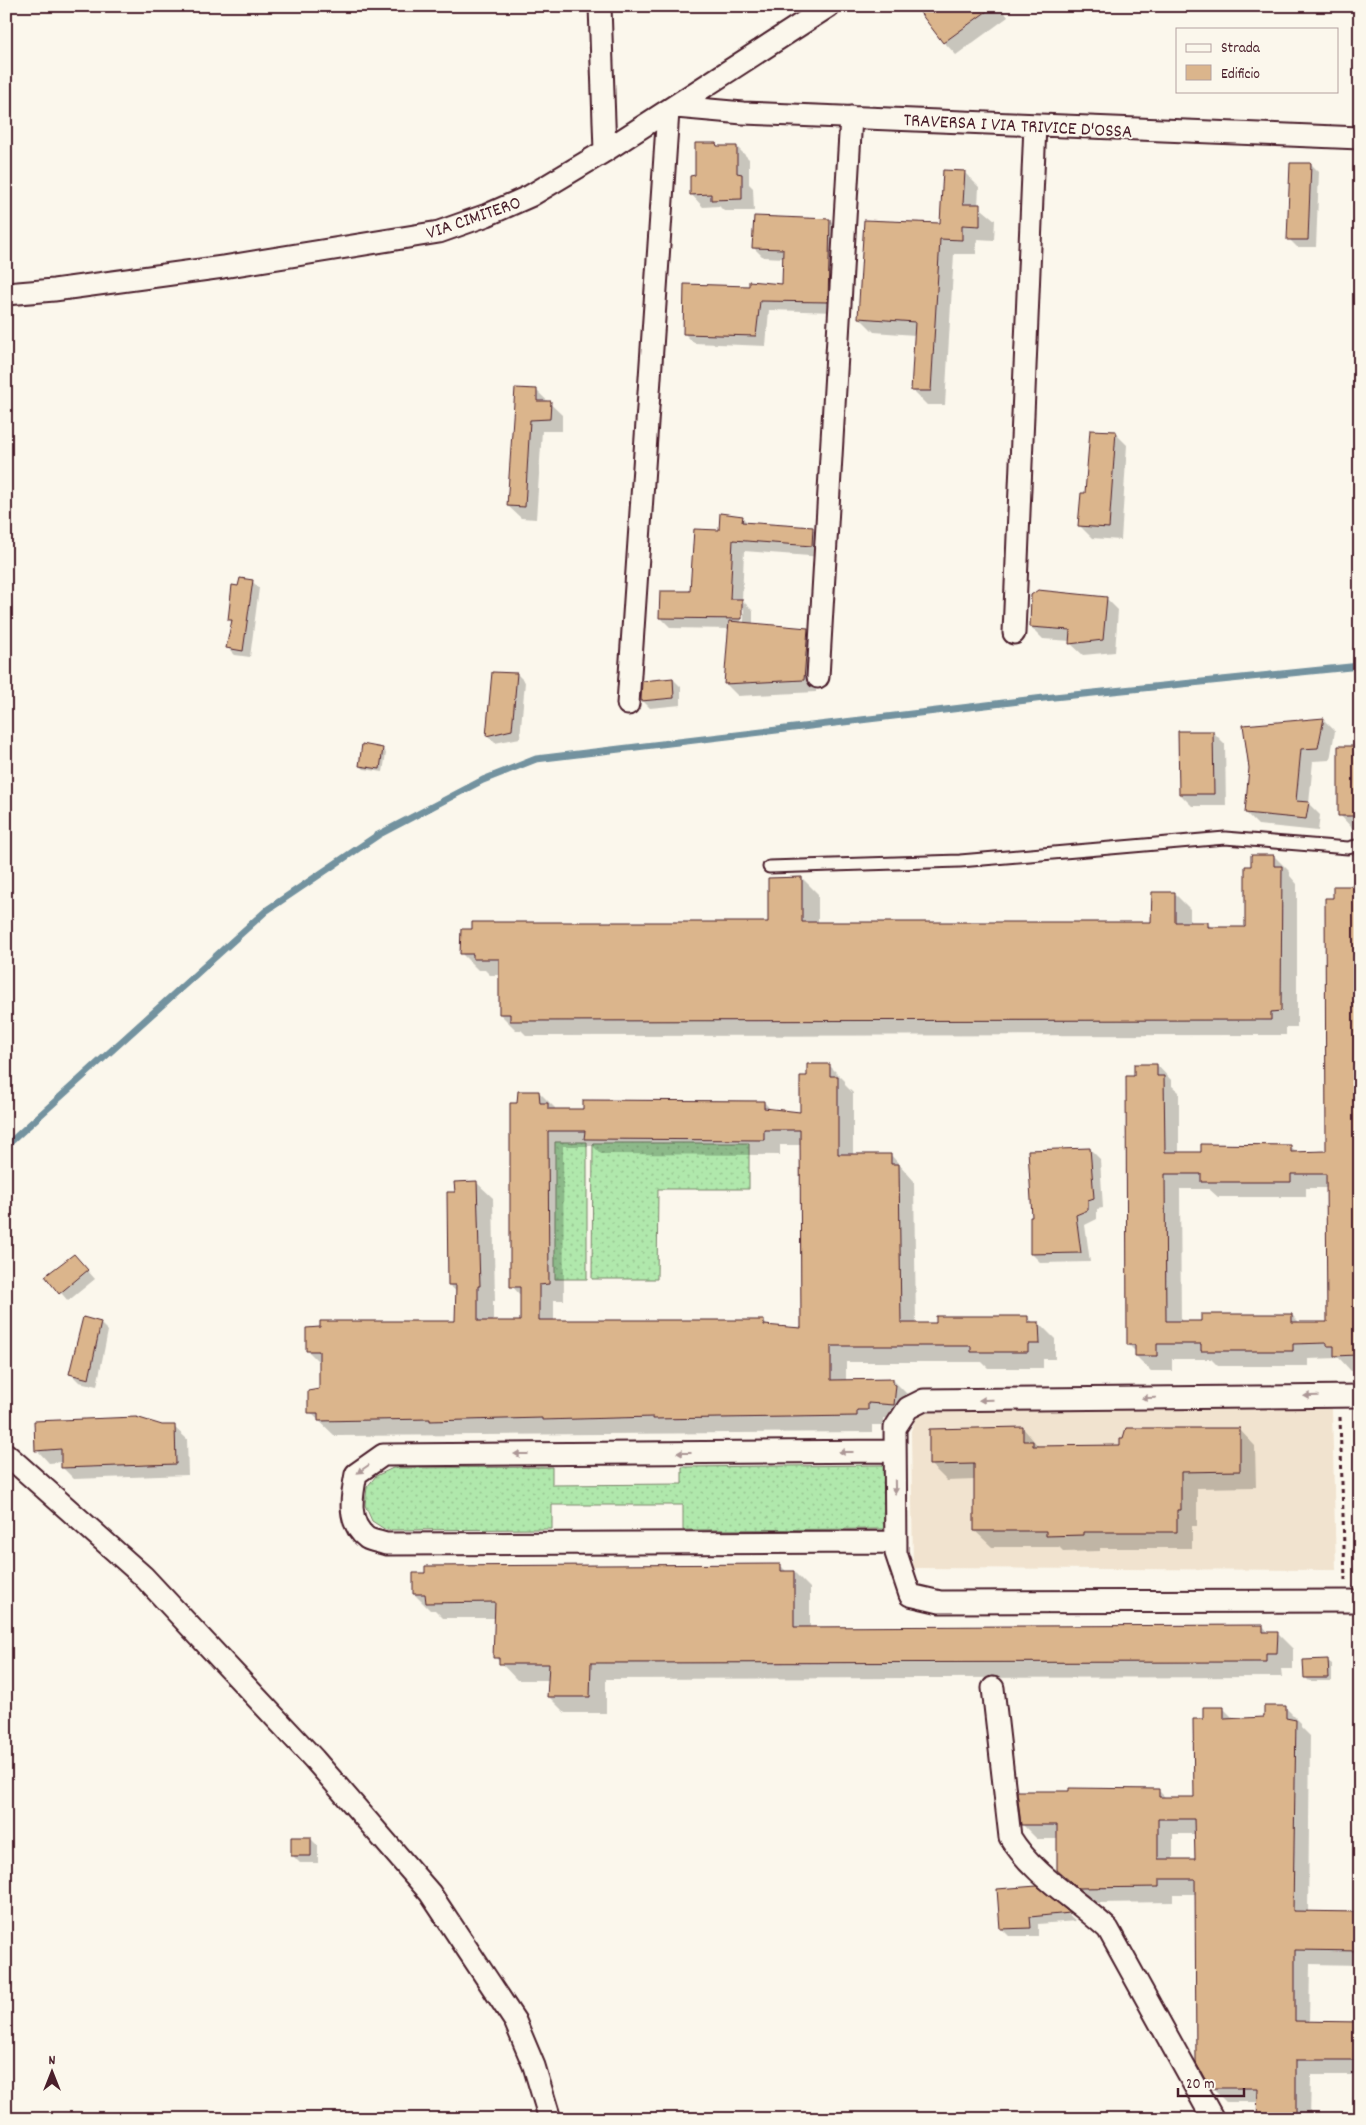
<svg xmlns="http://www.w3.org/2000/svg" width="1366" height="2125" font-family="Dekko,sans-serif">
<style>
.built{fill:#f1e3cf}
.grass{fill:url(#grass-dots);stroke:#7d846c}
.shadow{fill:#0003;fill-rule:evenodd}
.lines{fill:none;stroke-linecap:round;stroke-linejoin:round}
.stream{stroke:#73929f;stroke-width:7}
.building{fill:#dbb58c;stroke:#4a1f2b;fill-rule:evenodd}
.lane-casing{stroke:#4a1f2b;stroke-width:15}
.street-casing{stroke:#4a1f2b;stroke-width:25}
.path{stroke:#4a1f2b;stroke-width:3;stroke-dasharray:4 4;stroke-linecap:butt}
.lane{stroke:#fbf7ec;stroke-width:11}
.street{stroke:#fbf7ec;stroke-width:21}
.oneway{fill:#ab9695}
.labels{text-anchor:middle;stroke-width:4;stroke-linejoin:round;paint-order:stroke}
.street-label{font-size:19px;fill:#4a1f2b;stroke:#fbf7ec}
</style>
<defs>
<pattern id="grass-dots" width="8" height="8" patternUnits="userSpaceOnUse" patternTransform="scale(1.25)"><rect width="8" height="8" fill="#b0e8ac"/><path d="M2 2h.1M6 6h.1" fill="none" stroke="#99c794" stroke-width="1.8" stroke-linecap="round"/></pattern>
</defs>
<rect width="100%" height="100%" fill="#fbf7ec"/>
<filter id="ink" filterUnits="userSpaceOnUse"><feTurbulence type="fractalNoise" baseFrequency=".02" numOctaves="2"/><feDisplacementMap in="SourceGraphic" scale="10" xChannelSelector="R" yChannelSelector="G"/><feConvolveMatrix kernelMatrix="1 2 1 2 8 2 1 2 1" color-interpolation-filters="sRGB"/></filter>
<g filter="url(#ink)">
<path class="built" d="M 935,1408 L 1332,1409 L 1336,1570 L 913,1568 L 911,1431 L 915,1419 L 926,1411 Z"/>
<path class="grass" d="M 555,1142 L 587,1142 L 587,1279 L 555,1279 Z
M 593,1143 L 749,1143 L 749,1189 L 658,1189 L 657,1279 L 592,1279 Z
M 884,1465 L 884,1529 L 683,1530 L 683,1505 L 552,1505 L 552,1529 L 386,1530 L 372,1521 L 365,1505 L 367,1487 L 376,1476 L 393,1468 L 552,1467 L 552,1485 L 682,1484 L 682,1467 Z"/>
<path class="shadow" d="M 916,6 L 1000,6 L 1008,17 L 956,55 L 944,42 Z
M 716,144 L 719,147 L 737,147 L 749,159 L 749,184 L 753,188 L 754,211 L 724,211 L 719,206 L 703,207 L 691,194 Z
M 1311,164 L 1319,172 L 1316,247 L 1297,247 L 1289,239 Z
M 964,172 L 979,187 L 978,206 L 995,220 L 994,240 L 977,239 L 976,254 L 954,254 L 945,405 L 927,405 L 912,390 L 915,335 L 874,332 L 860,318 L 941,225 Z
M 830,220 L 840,230 L 837,312 L 769,310 L 766,346 L 694,343 L 684,333 L 750,287 L 783,286 L 784,258 L 763,257 L 753,247 Z
M 536,390 L 562,415 L 562,431 L 542,431 L 536,519 L 521,518 L 508,506 Z
M 1115,433 L 1127,445 L 1121,540 L 1092,538 L 1080,526 L 1086,495 Z
M 742,517 L 748,523 L 812,528 L 823,540 L 823,557 L 744,551 L 742,600 L 753,611 L 753,624 L 807,630 L 819,642 L 816,692 L 738,696 L 726,684 L 730,629 L 671,628 L 660,617 L 691,593 L 720,532 ZM 741,609 L 744,609 L 744,626 L 741,626 Z
M 252,581 L 259,588 L 250,657 L 235,655 L 228,648 L 233,623 L 229,619 L 239,587 Z
M 1106,598 L 1118,610 L 1115,652 L 1083,655 L 1070,643 L 1071,641 L 1043,639 L 1031,627 Z
M 517,674 L 525,682 L 520,738 L 495,743 L 487,735 Z
M 673,679 L 681,687 L 681,705 L 650,708 L 642,700 Z
M 1323,719 L 1335,731 L 1330,760 L 1313,761 L 1309,804 L 1320,815 L 1318,831 L 1258,825 L 1246,813 Z
M 1213,732 L 1225,744 L 1226,806 L 1192,806 L 1180,794 Z
M 1360,747 L 1360,828 L 1352,828 L 1340,815 Z
M 382,749 L 386,753 L 383,772 L 364,769 L 360,766 Z
M 1274,856 L 1290,872 L 1290,876 L 1297,884 L 1297,1027 L 1286,1027 L 1286,1035 L 527,1036 L 521,1030 L 516,1030 L 500,1014 L 500,975 L 490,975 L 485,970 L 478,970 L 462,954 L 769,923 L 802,878 L 818,894 L 818,923 L 1152,923 L 1174,893 L 1190,909 L 1190,923 L 1207,923 L 1212,928 L 1246,928 L 1252,868 Z
M 1354,887 L 1360,893 L 1360,1370 L 1351,1371 L 1339,1358 L 1308,1359 L 1308,1366 L 1218,1366 L 1211,1359 L 1172,1359 L 1172,1371 L 1151,1371 L 1136,1356 L 1136,1352 L 1128,1344 L 1135,1077 L 1157,1065 L 1172,1081 L 1172,1086 L 1179,1092 L 1179,1154 L 1290,1147 L 1297,1153 L 1327,1152 L 1334,899 ZM 1306,1188 L 1327,1188 L 1328,1323 L 1300,1323 L 1292,1315 L 1181,1322 L 1180,1189 L 1209,1189 L 1218,1197 L 1306,1197 Z
M 829,1065 L 845,1081 L 845,1085 L 853,1093 L 853,1155 L 891,1155 L 914,1181 L 916,1324 L 1027,1317 L 1034,1323 L 1039,1323 L 1055,1339 L 1055,1359 L 1043,1359 L 1043,1368 L 988,1368 L 982,1362 L 846,1362 L 846,1381 L 893,1380 L 909,1396 L 909,1420 L 883,1418 L 883,1425 L 872,1425 L 872,1432 L 335,1436 L 310,1412 L 320,1390 L 320,1363 L 308,1351 L 456,1322 L 457,1292 L 449,1285 L 456,1193 L 477,1183 L 493,1198 L 495,1301 L 493,1301 L 493,1322 L 521,1322 L 521,1296 L 512,1286 L 518,1104 L 539,1092 L 555,1108 L 555,1110 L 764,1102 L 771,1110 L 801,1113 L 809,1077 ZM 780,1145 L 801,1145 L 802,1330 L 769,1327 L 763,1321 L 554,1322 L 554,1300 L 564,1300 L 563,1146 L 593,1146 L 601,1154 L 780,1155 Z
M 1090,1149 L 1100,1159 L 1103,1208 L 1097,1209 L 1097,1219 L 1085,1225 L 1090,1262 L 1041,1263 L 1031,1253 L 1034,1218 Z
M 81,1263 L 95,1279 L 68,1301 L 47,1276 Z
M 100,1323 L 108,1331 L 97,1386 L 79,1382 L 71,1374 Z
M 162,1427 L 174,1427 L 187,1439 L 188,1475 L 74,1479 L 62,1467 L 62,1462 L 49,1463 L 37,1450 Z
M 1023,1428 L 1039,1447 L 1121,1446 L 1239,1429 L 1255,1446 L 1256,1487 L 1197,1488 L 1197,1526 L 1192,1526 L 1192,1548 L 1100,1548 L 1100,1551 L 1064,1552 L 1059,1547 L 992,1547 L 975,1531 L 975,1480 L 947,1481 L 930,1464 Z
M 780,1565 L 787,1572 L 794,1572 L 810,1588 L 810,1628 L 1263,1626 L 1269,1633 L 1277,1633 L 1293,1649 L 1293,1669 L 1281,1669 L 1282,1677 L 606,1679 L 606,1713 L 565,1713 L 548,1696 L 549,1680 L 517,1680 L 495,1657 L 496,1618 L 443,1618 L 435,1610 L 430,1610 L 414,1594 Z
M 1328,1661 L 1332,1664 L 1332,1681 L 1309,1681 L 1305,1677 Z
M 1223,1708 L 1234,1719 L 1265,1718 L 1286,1708 L 1301,1723 L 1301,1727 L 1310,1736 L 1308,1913 L 1360,1913 L 1360,1965 L 1310,1964 L 1309,2023 L 1360,2024 L 1360,2075 L 1311,2075 L 1310,2119 L 1258,2119 L 1259,2102 L 1226,2102 L 1211,2087 L 1196,1894 L 1173,1894 L 1173,1902 L 1094,1903 L 1058,1870 L 1058,1839 L 1037,1839 L 1022,1824 L 1158,1790 L 1167,1799 L 1195,1799 L 1204,1720 ZM 1173,1834 L 1196,1834 L 1196,1860 L 1173,1860 Z
M 310,1838 L 318,1846 L 318,1863 L 300,1863 L 292,1855 Z
M 1036,1887 L 1076,1921 L 1038,1924 L 1038,1936 L 1009,1936 L 1001,1928 Z"/>
<g class="lines">
<path class="stream" d="M 6,1146 L 267,910 L 378,835 L 483,780 L 536,759 L 1044,698 L 1360,666"/>
</g>
<path class="building" d="M 915,6 L 994,6 L 943,43 Z
M 695,143 L 716,143 L 717,146 L 737,146 L 737,173 L 742,174 L 742,199 L 711,200 L 711,194 L 690,195 L 690,176 L 695,175 Z
M 1290,163 L 1311,163 L 1308,240 L 1287,240 Z
M 943,170 L 965,171 L 963,204 L 980,204 L 980,226 L 962,225 L 962,240 L 940,239 L 931,391 L 911,391 L 915,322 L 858,318 L 864,220 L 940,223 Z
M 754,216 L 830,219 L 828,302 L 760,301 L 756,336 L 683,334 L 684,284 L 749,286 L 749,281 L 782,284 L 783,249 L 752,248 Z
M 515,388 L 537,389 L 537,401 L 551,401 L 550,419 L 530,420 L 525,507 L 507,506 Z
M 1090,430 L 1116,431 L 1109,528 L 1078,526 L 1081,493 L 1085,493 Z
M 720,513 L 743,516 L 742,522 L 813,527 L 812,546 L 733,540 L 730,599 L 742,599 L 742,619 L 659,618 L 660,591 L 690,591 L 694,529 L 719,530 Z
M 240,578 L 253,580 L 243,651 L 226,648 L 232,620 L 228,620 L 232,585 L 238,586 Z
M 1038,590 L 1107,597 L 1103,640 L 1069,644 L 1070,630 L 1030,627 L 1031,595 Z
M 729,621 L 808,628 L 804,680 L 724,684 Z
M 492,672 L 517,673 L 512,730 L 486,736 Z
M 673,678 L 674,698 L 641,701 L 642,681 Z
M 1324,718 L 1318,748 L 1301,749 L 1296,801 L 1309,802 L 1306,819 L 1245,813 L 1249,768 L 1243,725 Z
M 1178,731 L 1213,731 L 1214,794 L 1179,794 Z
M 362,744 L 383,748 L 380,769 L 359,766 Z
M 1338,746 L 1360,746 L 1360,816 L 1338,816 Z
M 1251,855 L 1274,855 L 1274,866 L 1282,866 L 1281,1011 L 1271,1012 L 1271,1020 L 510,1021 L 510,1014 L 499,1014 L 499,959 L 473,959 L 473,954 L 460,954 L 461,929 L 472,929 L 472,922 L 768,922 L 768,878 L 802,877 L 802,922 L 1151,922 L 1152,892 L 1175,892 L 1175,922 L 1208,922 L 1208,927 L 1245,927 L 1245,866 L 1251,866 Z
M 1333,886 L 1354,886 L 1355,896 L 1360,896 L 1360,1344 L 1357,1344 L 1357,1355 L 1334,1356 L 1334,1346 L 1327,1346 L 1327,1343 L 1293,1344 L 1293,1351 L 1201,1351 L 1201,1344 L 1157,1344 L 1157,1356 L 1135,1356 L 1135,1345 L 1127,1345 L 1126,1076 L 1134,1076 L 1134,1064 L 1157,1064 L 1157,1076 L 1164,1076 L 1165,1152 L 1201,1152 L 1201,1144 L 1291,1145 L 1291,1152 L 1326,1151 L 1325,898 L 1333,898 ZM 1165,1174 L 1201,1174 L 1201,1182 L 1291,1182 L 1291,1174 L 1326,1174 L 1327,1322 L 1292,1322 L 1292,1314 L 1201,1314 L 1201,1321 L 1166,1321 Z
M 807,1064 L 830,1064 L 830,1076 L 838,1076 L 838,1154 L 891,1154 L 891,1164 L 899,1164 L 901,1323 L 936,1323 L 936,1316 L 1028,1316 L 1028,1322 L 1039,1322 L 1040,1344 L 1028,1344 L 1028,1352 L 971,1352 L 971,1346 L 831,1346 L 831,1380 L 893,1379 L 893,1384 L 896,1385 L 894,1405 L 868,1403 L 868,1410 L 857,1410 L 857,1416 L 653,1419 L 653,1417 L 542,1420 L 542,1418 L 430,1421 L 430,1419 L 318,1421 L 318,1413 L 308,1413 L 308,1391 L 319,1389 L 319,1351 L 306,1351 L 306,1328 L 320,1327 L 320,1321 L 455,1321 L 456,1285 L 448,1285 L 447,1192 L 455,1192 L 454,1182 L 477,1181 L 480,1286 L 478,1286 L 478,1321 L 520,1321 L 520,1287 L 510,1287 L 510,1103 L 517,1103 L 518,1091 L 539,1091 L 540,1103 L 548,1103 L 548,1109 L 583,1109 L 583,1100 L 764,1101 L 764,1108 L 800,1112 L 800,1076 L 807,1076 ZM 764,1130 L 800,1130 L 801,1328 L 764,1325 L 764,1320 L 539,1320 L 539,1285 L 549,1284 L 548,1131 L 585,1131 L 584,1139 L 764,1140 Z
M 1090,1148 L 1094,1198 L 1088,1200 L 1088,1210 L 1076,1215 L 1081,1253 L 1030,1254 L 1030,1217 L 1032,1217 L 1028,1150 Z
M 74,1254 L 88,1270 L 59,1294 L 45,1276 Z
M 83,1317 L 101,1322 L 89,1379 L 69,1374 Z
M 136,1417 L 162,1425 L 175,1425 L 176,1464 L 61,1468 L 61,1449 L 35,1451 L 34,1421 Z
M 1023,1427 L 1023,1441 L 1033,1441 L 1033,1446 L 1120,1445 L 1120,1438 L 1123,1438 L 1126,1428 L 1240,1428 L 1240,1471 L 1181,1472 L 1181,1510 L 1177,1510 L 1177,1532 L 1084,1532 L 1084,1535 L 1046,1536 L 1046,1531 L 974,1531 L 974,1464 L 929,1465 L 929,1429 Z
M 781,1564 L 781,1571 L 794,1571 L 794,1627 L 1263,1625 L 1263,1632 L 1278,1632 L 1277,1653 L 1266,1653 L 1266,1662 L 591,1663 L 590,1697 L 547,1697 L 549,1664 L 499,1664 L 499,1658 L 493,1658 L 495,1602 L 426,1603 L 425,1594 L 413,1594 L 413,1573 L 425,1573 L 425,1566 Z
M 1328,1659 L 1329,1678 L 1304,1678 L 1303,1660 Z
M 1264,1706 L 1286,1706 L 1286,1718 L 1296,1720 L 1293,1911 L 1360,1912 L 1360,1951 L 1295,1950 L 1295,2021 L 1360,2022 L 1360,2060 L 1296,2060 L 1296,2119 L 1257,2119 L 1258,2088 L 1210,2088 L 1196,2063 L 1195,1879 L 1159,1879 L 1159,1887 L 1078,1888 L 1057,1870 L 1057,1825 L 1021,1825 L 1017,1791 L 1069,1791 L 1069,1788 L 1159,1789 L 1159,1797 L 1194,1797 L 1193,1719 L 1203,1719 L 1203,1707 L 1224,1707 L 1224,1719 L 1264,1717 ZM 1158,1819 L 1194,1819 L 1195,1859 L 1158,1859 Z
M 291,1837 L 311,1837 L 311,1856 L 291,1856 Z
M 1037,1886 L 1070,1913 L 1030,1917 L 1031,1928 L 1000,1929 L 997,1889 Z"/>
<g class="lines">
<g class="lane-casing">
<path id="lane" d="M 769,867 L 960,861 L 1225,838 L 1348,848 L 1360,845"/>
</g>
<g class="street-casing">
<path id="street" d="M 600,6 L 605,151
M 676,107 L 743,113 L 1360,138
M 6,294 L 54,290 L 223,267 L 439,232 L 487,215 L 530,196 L 605,151 L 829,6
M 1014,633 L 1035,125
M 818,677 L 851,117
M 628,704 L 668,111
M 1360,1396 L 924,1400 L 908,1408 L 895,1428 L 896,1553 L 910,1595 L 940,1602 L 1360,1601
M 895,1451 L 383,1455 L 356,1474 C 352,1495 346,1522 367,1538 C 372,1541 381,1542 386,1544 L 896,1542
M 6,1454 L 143,1576 L 314,1759 L 430,1893 L 515,2021 L 534,2066 L 550,2119
M 993,1688 L 1010,1837 C 1034,1876 1075,1898 1108,1929 L 1213,2119"/>
</g>
<path class="path" d="M 1340,1417 L 1345,1580"/>
<use href="#lane" class="lane"/>
<use href="#street" class="street"/>
</g>
<defs><path id="oneway-solid" d="M-6-.8H1V-3.2L6.5 0L1 3.2V.8H-6Z" transform="scale(1.25)"/></defs>
<g class="oneway">
<use href="#oneway-solid" transform="translate(1311 1396) rotate(179)"/>
<use href="#oneway-solid" transform="translate(1149 1398) rotate(179)"/>
<use href="#oneway-solid" transform="translate(986 1400) rotate(179)"/>
<use href="#oneway-solid" transform="translate(846 1452) rotate(180)"/>
<use href="#oneway-solid" transform="translate(684 1453) rotate(180)"/>
<use href="#oneway-solid" transform="translate(521 1454) rotate(180)"/>
<use href="#oneway-solid" transform="translate(363 1469) rotate(145)"/>
<use href="#oneway-solid" transform="translate(895 1487) rotate(89)"/>
</g>
</g>
<g class="labels">
<g class="street-label">
<text transform="translate(1018 124) rotate(3)" y="7">TRAVERSA I VIA TRIVICE D'OSSA</text>
<text transform="translate(473 216) rotate(-19)" y="7">VIA CIMITERO</text>
</g>
</g>
<rect width="1366" height="2125" fill="none" stroke="#fbf7ec" stroke-width="25"/>
<rect x="12" y="12" width="1341" height="2100" fill="none" stroke="#4a1f2b" stroke-width="2" filter="url(#ink)"/>
<rect x="1176" y="28" width="162" height="65" fill="#fbf7ec" stroke="#b4a19f"/>
<rect x="1186" y="44" width="25" height="8" fill="#fbf7ec" stroke="#b4a19f"/>
<text x="1221" y="52" font-size="15" fill="#4a1f2b">Strada</text>
<rect x="1186" y="65" width="25" height="15" fill="#dbb58c" stroke="#b4a19f"/>
<text x="1221" y="78" font-size="15" fill="#4a1f2b">Edificio</text>
<g transform="translate(52 2072)" stroke="#fbf7ec" stroke-width="4" paint-order="stroke">
<path d="M0-4L9 19L0 12L-9 19Z" fill="#4a1f2b"/>
<text y="-8" font-size="14" font-weight="bold" text-anchor="middle" fill="#4a1f2b">N</text>
</g>
<path d="M1178 2088v8h66v-8" fill="none" stroke="#4a1f2b" stroke-width="2.5"/>
<text x="1186" y="2088" font-size="15" fill="#4a1f2b" stroke="#fbf7ec" stroke-width="4" paint-order="stroke">20 m</text>
</svg>
